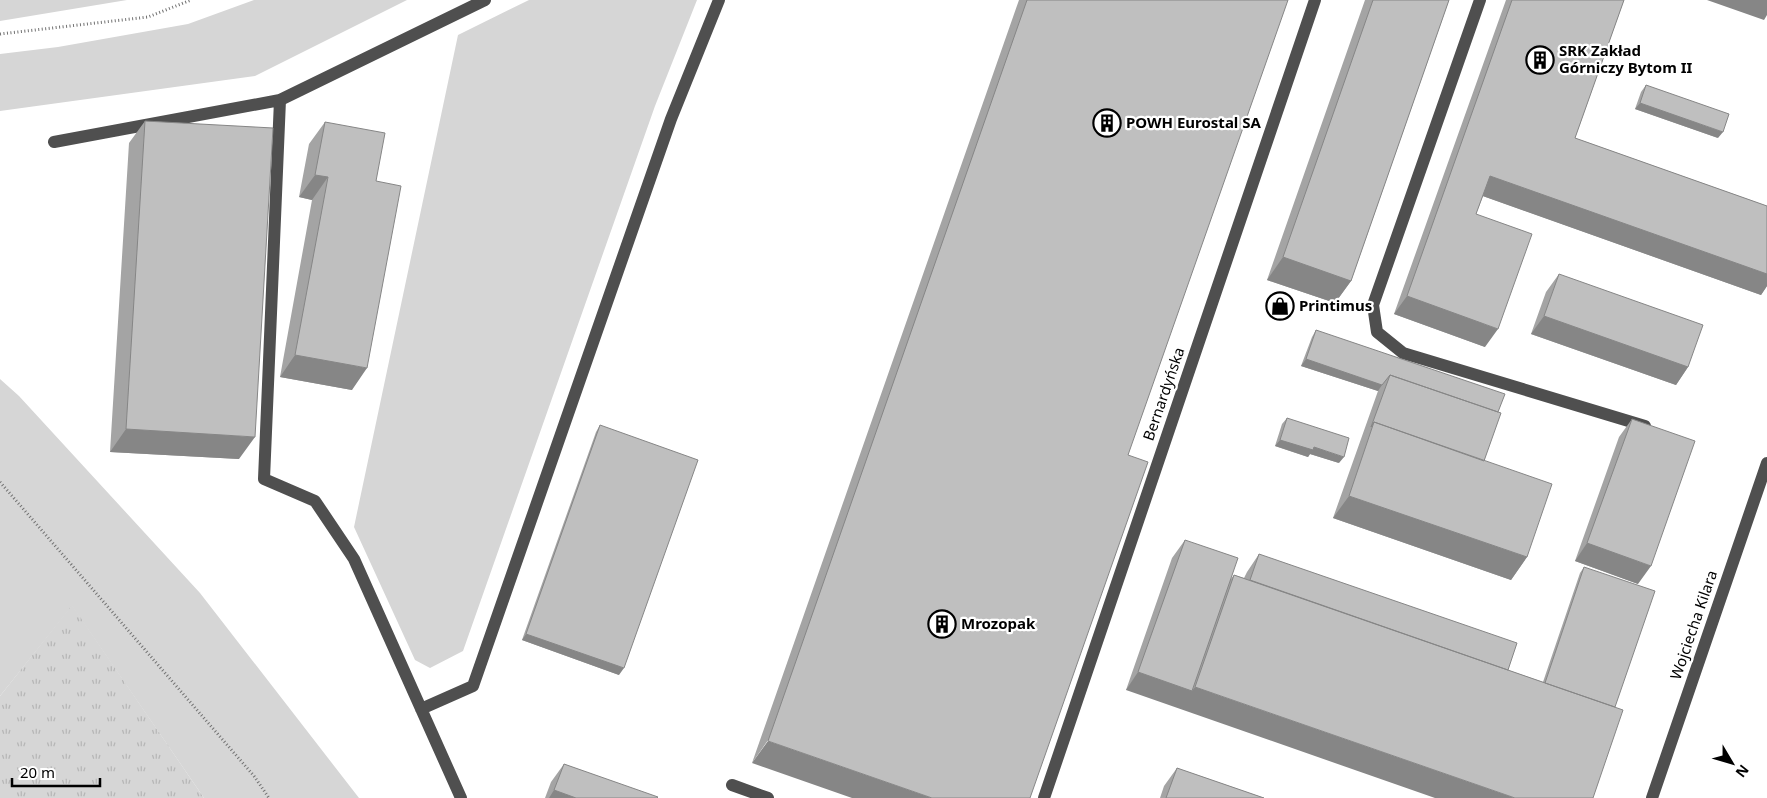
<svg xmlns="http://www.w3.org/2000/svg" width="1767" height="798" font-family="'Noto Sans',sans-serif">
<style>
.grass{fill:#d6d6d6}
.park{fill:url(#park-tufts)}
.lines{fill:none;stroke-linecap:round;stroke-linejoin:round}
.path{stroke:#717171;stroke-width:3;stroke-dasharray:1 2.5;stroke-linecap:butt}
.minor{stroke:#4f4f4f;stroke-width:12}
.wall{fill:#a4a4a4}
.shaded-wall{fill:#868686}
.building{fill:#bfbfbf;stroke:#868686}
.labels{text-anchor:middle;stroke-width:4.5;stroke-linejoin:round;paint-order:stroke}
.poi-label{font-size:15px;font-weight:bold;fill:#000;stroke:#fff;text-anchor:start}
.street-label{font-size:15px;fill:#000;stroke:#fff}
</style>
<defs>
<pattern id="park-tufts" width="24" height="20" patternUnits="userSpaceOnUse" patternTransform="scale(1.25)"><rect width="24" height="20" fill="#d6d6d6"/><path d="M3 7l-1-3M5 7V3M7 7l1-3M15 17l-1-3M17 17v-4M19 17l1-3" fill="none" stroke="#b6b6b6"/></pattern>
</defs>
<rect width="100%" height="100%" fill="#fff"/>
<path class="grass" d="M 0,0 L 127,0 L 0,21 Z
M 254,0 L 407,0 L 255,76 L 0,111 L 0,54 L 58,47 L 188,24 Z
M 529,0 L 697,0 L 655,106 L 463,651 L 430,668 L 415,660 L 354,527 L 458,35 Z
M 0,379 L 19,396 L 200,593 L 359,798 L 204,798 L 72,606 L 0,696 Z"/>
<path class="park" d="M 72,605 L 204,798 L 0,798 L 0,696 Z"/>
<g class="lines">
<path class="path" d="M 0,34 L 148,17 L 191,0
M 0,482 L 254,776 L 269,798"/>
<path class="minor" d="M 1480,0 L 1373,305 L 1377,332 L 1403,353 L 1645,426
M 280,100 L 264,479 L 315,501 L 354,559 L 461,798
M 54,142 L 280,100 L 485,0
M 421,709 L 473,686 L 671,119 L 719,0
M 732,785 L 768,798
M 1044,798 L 1315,0
M 1652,798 L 1767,463"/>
</g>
<path class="wall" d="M 1019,0 L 1288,0 L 752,763 Z
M 1365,0 L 1449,0 L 1351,281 L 1335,303 L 1267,280 Z
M 1506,0 L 1624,0 L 1575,138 L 1767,206 L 1767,286 L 1761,295 L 1483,196 L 1476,214 L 1485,347 L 1394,314 Z
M 1646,85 L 1718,138 L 1635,109 L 1641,92 Z
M 145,121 L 239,459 L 110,452 L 129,143 Z
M 325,122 L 376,181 L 352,390 L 280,377 L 312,200 L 299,197 L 309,144 Z
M 1559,274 L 1688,367 L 1676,385 L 1531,334 L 1546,292 Z
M 1316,330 L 1498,412 L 1484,461 L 1527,557 L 1511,580 L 1333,518 L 1378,391 L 1301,366 L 1312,337 Z
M 1287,418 L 1339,463 L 1310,454 L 1308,457 L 1275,446 L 1282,424 Z
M 1632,419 L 1638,584 L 1575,561 L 1619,437 Z
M 600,425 L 619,675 L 522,640 L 596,432 Z
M 1185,540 L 1230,580 L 1234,575 L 1244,578 L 1247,572 L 1259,554 L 1508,670 L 1543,682 L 1580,573 L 1584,567 L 1615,707 L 1126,690 L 1172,558 Z
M 564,764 L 657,798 L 545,798 L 551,782 Z
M 1177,768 L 1264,798 L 1160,798 L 1164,786 Z"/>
<path class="shaded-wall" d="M 1707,0 L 1767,0 L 1767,15 L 1764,20 Z
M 1640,103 L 1723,132 L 1718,138 L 1635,109 Z
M 315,175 L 328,177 L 312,200 L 299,197 Z
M 1490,176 L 1767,274 L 1767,286 L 1761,295 L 1477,194 Z
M 1283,257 L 1351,281 L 1335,303 L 1267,280 Z
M 1407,296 L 1498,329 L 1485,347 L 1394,314 Z
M 1544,316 L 1688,367 L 1676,385 L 1531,334 Z
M 295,355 L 367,368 L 352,390 L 280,377 Z
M 1306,359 L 1382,385 L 1378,391 L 1301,366 Z
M 126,429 L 255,437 L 239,459 L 110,452 Z
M 1280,440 L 1314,447 L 1344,457 L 1339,463 L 1310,454 L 1308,457 L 1275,446 Z
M 1349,496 L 1527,557 L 1511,580 L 1333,518 Z
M 1587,543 L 1651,566 L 1638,584 L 1575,561 Z
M 526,634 L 624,668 L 619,675 L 522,640 Z
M 1138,672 L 1192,691 L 1195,687 L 1515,798 L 1435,798 L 1126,690 Z
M 768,741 L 932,798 L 852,798 L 752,763 Z
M 554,790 L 576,798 L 549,798 Z"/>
<path class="building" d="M 1027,0 L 1288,0 L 1128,455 L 1148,462 L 1030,798 L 932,798 L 768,741 Z
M 1373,0 L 1449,0 L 1351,281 L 1283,257 Z
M 1512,0 L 1624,0 L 1575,138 L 1767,206 L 1767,274 L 1490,176 L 1476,214 L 1532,234 L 1498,329 L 1407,296 Z
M 1646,85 L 1729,114 L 1723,132 L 1640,103 Z
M 145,121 L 273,128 L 255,437 L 126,429 Z
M 325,122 L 385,133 L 376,181 L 401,186 L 367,368 L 295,355 L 328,177 L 315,175 Z
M 1559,274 L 1703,325 L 1688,367 L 1544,316 Z
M 1316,330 L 1505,394 L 1498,412 L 1390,375 L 1382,385 L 1306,359 Z
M 1390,375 L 1501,413 L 1484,461 L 1374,422 L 1371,427 Z
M 1287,418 L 1349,438 L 1344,457 L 1314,447 L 1313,450 L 1280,440 Z
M 1632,419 L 1695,441 L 1651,566 L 1587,543 Z
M 1374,422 L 1552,484 L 1527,557 L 1349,496 Z
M 600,425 L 698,460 L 624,668 L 526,634 Z
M 1185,540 L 1238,558 L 1192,691 L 1138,672 Z
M 1259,554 L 1517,643 L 1508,670 L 1250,580 Z
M 1584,567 L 1655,591 L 1615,707 L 1545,683 Z
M 1234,575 L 1623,710 L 1593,798 L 1515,798 L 1195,687 Z
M 564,764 L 658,797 L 657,798 L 576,798 L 554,790 Z
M 1177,768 L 1264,798 L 1166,798 Z"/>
<defs>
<g id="building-ring" transform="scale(1.4375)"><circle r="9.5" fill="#fff" stroke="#000" stroke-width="1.5"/><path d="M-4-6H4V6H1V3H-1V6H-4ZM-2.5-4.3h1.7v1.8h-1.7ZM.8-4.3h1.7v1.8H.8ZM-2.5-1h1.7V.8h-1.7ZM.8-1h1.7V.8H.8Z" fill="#000"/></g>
<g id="shop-ring" transform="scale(1.4375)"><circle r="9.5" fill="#fff" stroke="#000" stroke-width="1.5"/><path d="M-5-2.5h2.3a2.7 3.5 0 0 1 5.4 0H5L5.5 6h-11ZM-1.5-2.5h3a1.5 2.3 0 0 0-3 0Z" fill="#000"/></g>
</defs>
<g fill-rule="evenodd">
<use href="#building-ring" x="1540" y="60"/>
<use href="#building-ring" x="1107" y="123"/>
<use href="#shop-ring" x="1280" y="306"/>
<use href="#building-ring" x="942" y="624"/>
</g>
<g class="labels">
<g class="poi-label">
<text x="1559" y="56">SRK Zakład<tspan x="1559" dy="17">Górniczy Bytom II</tspan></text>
<text x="1126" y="128">POWH Eurostal SA</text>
<text x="1299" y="311">Printimus</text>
<text x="961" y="629">Mrozopak</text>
</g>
<g class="street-label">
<text transform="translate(1164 394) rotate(-71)" y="5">Bernardyńska</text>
<text transform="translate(1694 625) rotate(-71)" y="5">Wojciecha Kilara</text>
</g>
</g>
<g transform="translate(1732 763) rotate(128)" stroke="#ffffff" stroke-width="4" paint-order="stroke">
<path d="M0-4L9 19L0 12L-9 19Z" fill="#000000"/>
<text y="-8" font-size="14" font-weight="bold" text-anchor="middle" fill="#000000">N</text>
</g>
<path d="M12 778v8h88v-8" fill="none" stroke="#000000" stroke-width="2.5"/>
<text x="20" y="778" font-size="15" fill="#000000" stroke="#ffffff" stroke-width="4" paint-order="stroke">20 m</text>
</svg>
